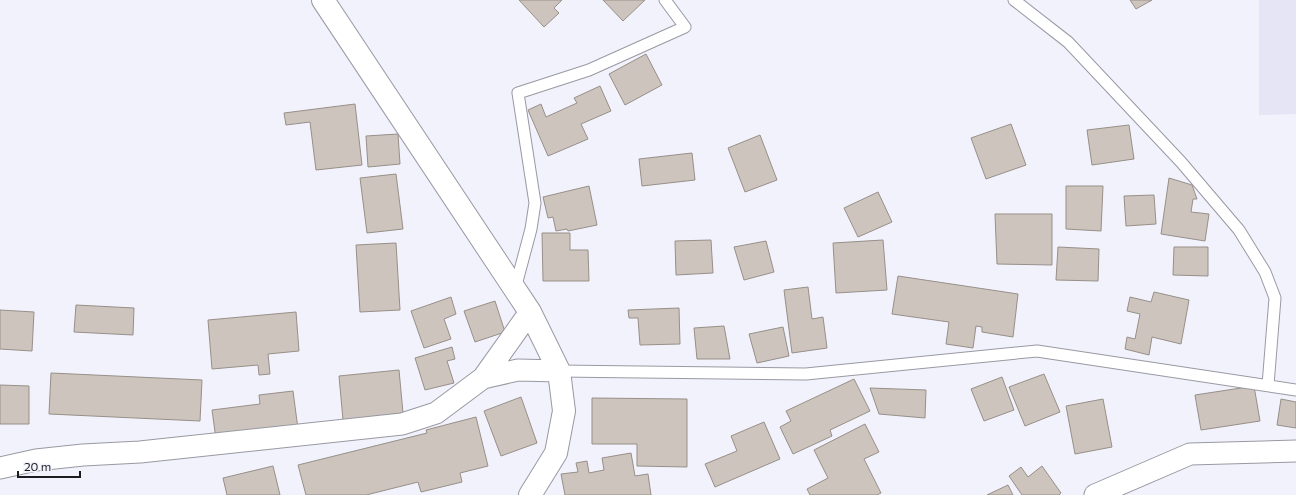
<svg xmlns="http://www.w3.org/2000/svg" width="1296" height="495" font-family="Commissioner,sans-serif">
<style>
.built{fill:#e5e5f6}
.building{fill:#cdc4be;stroke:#978f88}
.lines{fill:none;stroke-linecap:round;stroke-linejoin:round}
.service-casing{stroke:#9999a3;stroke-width:13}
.minor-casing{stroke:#9999a3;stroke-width:23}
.tertiary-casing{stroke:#9999a3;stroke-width:24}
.service{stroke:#fff;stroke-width:11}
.minor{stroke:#fff;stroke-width:21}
.tertiary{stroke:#fff;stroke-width:22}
</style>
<rect width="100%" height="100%" fill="#f2f2fc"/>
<path class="built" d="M 1259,0 L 1296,0 L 1296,114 L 1259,115 Z"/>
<path class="building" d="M 519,0 L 562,0 L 554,8 L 559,13 L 544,27 Z
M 603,0 L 645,0 L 623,21 Z
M 1130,0 L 1152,0 L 1136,9 Z
M 646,54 L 662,85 L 625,105 L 609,74 Z
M 600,86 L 611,111 L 581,124 L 588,139 L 548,156 L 528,110 L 541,104 L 546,117 L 577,103 L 574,98 Z
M 355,104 L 362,165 L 316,170 L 310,122 L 286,125 L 284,113 Z
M 1011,124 L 1026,165 L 986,179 L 971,138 Z
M 1129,125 L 1134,159 L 1092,165 L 1087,130 Z
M 398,134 L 400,164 L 368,167 L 366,136 Z
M 760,135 L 777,180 L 745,192 L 728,148 Z
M 692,153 L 695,180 L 642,186 L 639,159 Z
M 396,174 L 403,229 L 367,233 L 360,178 Z
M 1169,178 L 1192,185 L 1197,199 L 1193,199 L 1191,212 L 1209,214 L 1205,241 L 1161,234 Z
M 589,186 L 597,225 L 568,231 L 567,229 L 556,231 L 553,217 L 548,218 L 543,197 Z
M 1066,186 L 1103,186 L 1101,231 L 1066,229 Z
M 878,192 L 892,222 L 858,237 L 844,208 Z
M 1154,195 L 1156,224 L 1126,226 L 1124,196 Z
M 995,214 L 1052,214 L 1052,265 L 997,264 Z
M 542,233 L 570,233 L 570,250 L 588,250 L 589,281 L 543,281 Z
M 711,240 L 713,273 L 676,275 L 675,241 Z
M 883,240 L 887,290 L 836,293 L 833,243 Z
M 766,241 L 774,272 L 744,280 L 734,247 Z
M 396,243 L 400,310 L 360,312 L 356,245 Z
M 1058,247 L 1099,249 L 1098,281 L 1056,280 Z
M 1174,247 L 1208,247 L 1208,276 L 1173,275 Z
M 898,276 L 1018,294 L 1013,337 L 982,332 L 982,327 L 976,326 L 973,348 L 946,344 L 949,322 L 892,314 Z
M 808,287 L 812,319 L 823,317 L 827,348 L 792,353 L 784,290 Z
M 1154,292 L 1189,300 L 1181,344 L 1152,337 L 1149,355 L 1125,349 L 1127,337 L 1135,339 L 1140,314 L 1127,311 L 1130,297 L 1151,302 Z
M 451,297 L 456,314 L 444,319 L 451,339 L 424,348 L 411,311 Z
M 495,301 L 505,332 L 475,342 L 464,311 Z
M 76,305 L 134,308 L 133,335 L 74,332 Z
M 679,308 L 680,344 L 640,345 L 638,318 L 629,318 L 628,310 Z
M 0,310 L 34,312 L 32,351 L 0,349 Z
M 296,312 L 299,351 L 268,354 L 270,374 L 259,375 L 258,365 L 212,369 L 208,320 Z
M 724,326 L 730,359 L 697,359 L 694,328 Z
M 783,327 L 789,356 L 757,363 L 749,334 Z
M 452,347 L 455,359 L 447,361 L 454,383 L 425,390 L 415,358 Z
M 399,370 L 403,413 L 343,420 L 339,376 Z
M 51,373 L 202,380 L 200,421 L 49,414 Z
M 1044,374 L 1060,412 L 1025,426 L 1009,387 Z
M 1002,377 L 1014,410 L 984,421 L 971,389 Z
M 854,379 L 870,411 L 830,430 L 832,436 L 793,454 L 780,427 L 791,421 L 786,411 Z
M 0,385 L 29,386 L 29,424 L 0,424 Z
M 1254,386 L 1260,421 L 1201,430 L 1195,395 Z
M 870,388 L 926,390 L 925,418 L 879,414 Z
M 293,391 L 298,429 L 216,439 L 212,410 L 260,404 L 259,395 Z
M 521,397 L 537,443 L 501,456 L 484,411 Z
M 592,398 L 687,399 L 687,467 L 637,466 L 637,444 L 592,444 Z
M 1103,399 L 1112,447 L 1075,454 L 1066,406 Z
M 1281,399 L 1296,402 L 1296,428 L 1277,425 Z
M 476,417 L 488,466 L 460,473 L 462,482 L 421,492 L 418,482 L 366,495 L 306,495 L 298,465 L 427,433 L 426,430 Z
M 764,422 L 780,459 L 715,487 L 705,464 L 737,451 L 731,436 Z
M 865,424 L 879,452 L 864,459 L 881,493 L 877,495 L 810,495 L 807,489 L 828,478 L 814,450 Z
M 631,453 L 635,476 L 648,474 L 651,495 L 565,495 L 561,474 L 578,472 L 576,463 L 587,461 L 589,473 L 604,470 L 602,458 Z
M 273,466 L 280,495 L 227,495 L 223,478 Z
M 1042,466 L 1061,493 L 1059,495 L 1022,495 L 1009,476 L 1021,467 L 1028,477 Z
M 1008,485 L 1013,495 L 987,495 Z"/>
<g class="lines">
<g class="service-casing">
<path id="service" d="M 1014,0 L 1068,42 L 1181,162 L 1239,230 L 1265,272 L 1275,298 L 1268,385
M 515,289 L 531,229 L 535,203 L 518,93 L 589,70 L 685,27 L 665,0
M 559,371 L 806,374 L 1037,351 L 1296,390"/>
</g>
<g class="minor-casing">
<path id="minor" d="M 530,312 L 483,378 L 518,370 L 559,371
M 0,468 L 36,460 L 83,455 L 140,452 L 402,424 L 436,413 L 483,378
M 1095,495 L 1190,454 L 1296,451"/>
</g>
<g class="tertiary-casing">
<path id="tertiary" d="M 323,0 L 530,312 L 559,371 L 564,411 L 556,453 L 530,495"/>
</g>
<use href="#service" class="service"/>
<use href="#minor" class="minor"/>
<use href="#tertiary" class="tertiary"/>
</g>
<path d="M18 471v6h62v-6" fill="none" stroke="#1c1c20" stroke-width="2"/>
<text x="24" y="471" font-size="12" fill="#1c1c20" stroke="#f2f2fc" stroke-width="3" paint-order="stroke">20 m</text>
</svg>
